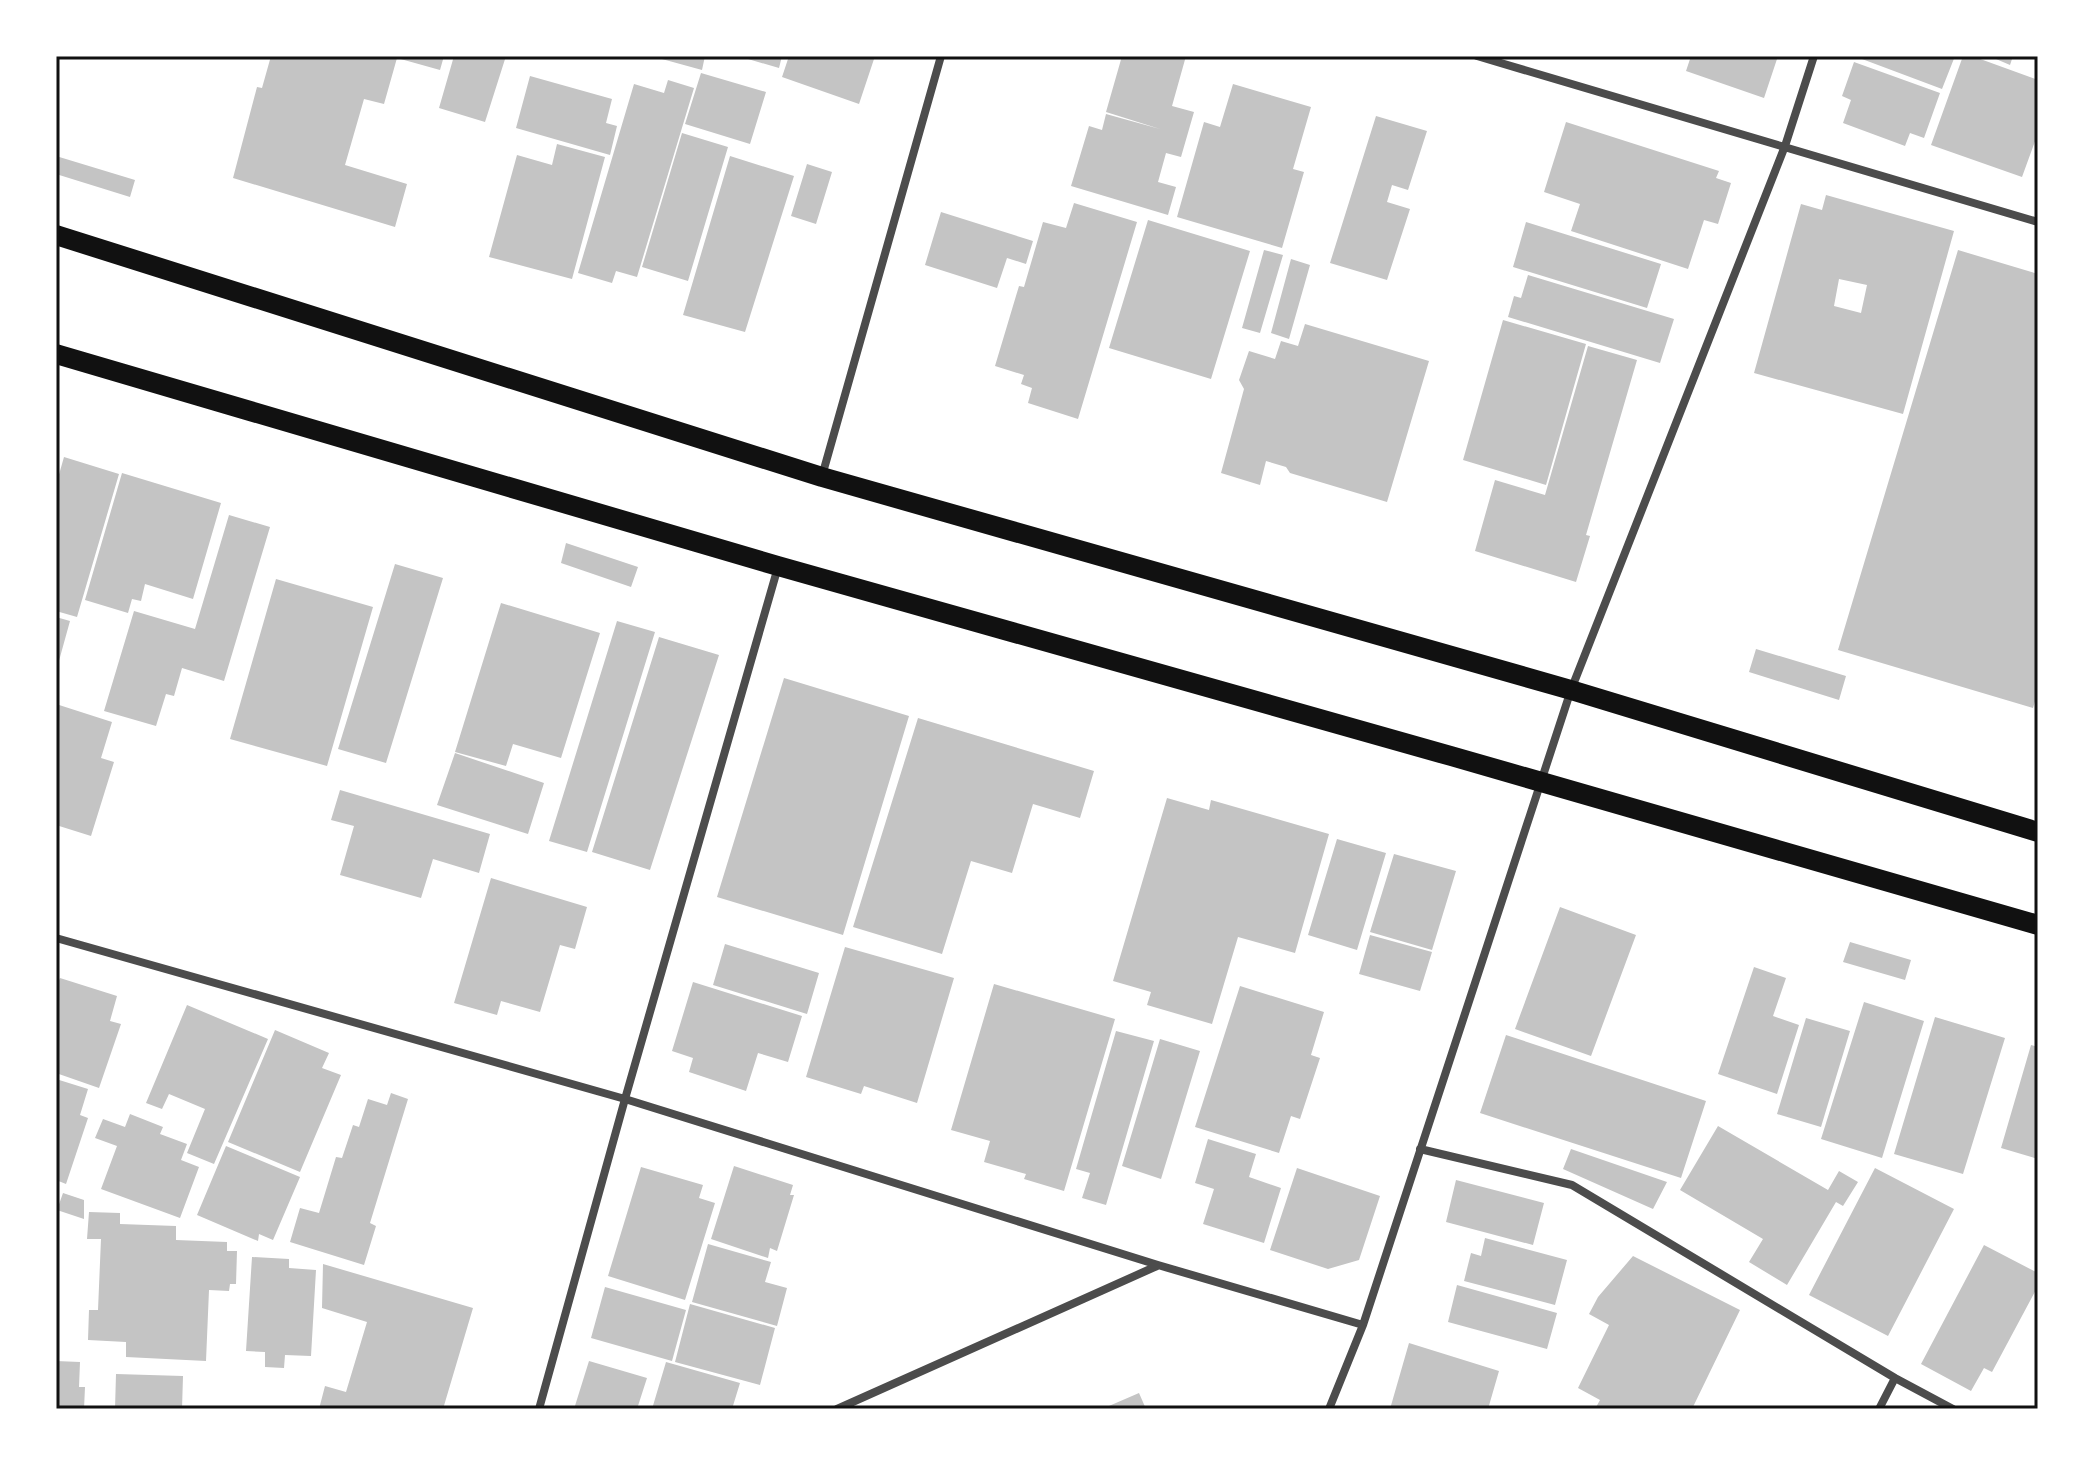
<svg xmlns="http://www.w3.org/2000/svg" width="2094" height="1465" font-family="Merriweather,serif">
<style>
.building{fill:#c4c4c4;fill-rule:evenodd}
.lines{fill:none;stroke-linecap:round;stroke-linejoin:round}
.minor{stroke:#4c4c4c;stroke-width:8}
.primary{stroke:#111;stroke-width:20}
.neatline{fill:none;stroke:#111;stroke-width:3}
</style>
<rect width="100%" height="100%" fill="#fff"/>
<path class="building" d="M 271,56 L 444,56 L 440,70 L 397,58 L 384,104 L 364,99 L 345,165 L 407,184 L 395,227 L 233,178 L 257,87 L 262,88 Z
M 454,56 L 506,56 L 485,122 L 439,108 Z
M 651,56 L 705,56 L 702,70 Z
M 748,56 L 782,56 L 779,68 L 748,59 Z
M 789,56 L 875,56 L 859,104 L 782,77 Z
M 1122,56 L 1186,56 L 1172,106 L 1194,112 L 1181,157 L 1166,153 L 1158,182 L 1176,187 L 1168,215 L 1071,186 L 1089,126 L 1102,130 L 1106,114 L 1160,129 L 1106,112 Z
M 1691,56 L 1778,56 L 1764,98 L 1686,71 Z
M 1854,56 L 1955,56 L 1942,89 Z
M 1963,56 L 1972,56 L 2038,80 L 2038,133 L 2022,177 L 1931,145 Z
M 1989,56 L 2013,56 L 2010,65 Z
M 1854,62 L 1940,93 L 1924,138 L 1910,133 L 1905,146 L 1843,123 L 1851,100 L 1842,96 Z
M 701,73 L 766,92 L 750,144 L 685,124 Z
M 530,76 L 612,99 L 606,123 L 617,126 L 610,155 L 516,128 Z
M 668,80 L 694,88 L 637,277 L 616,271 L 612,283 L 578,273 L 634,84 L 664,93 Z
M 1233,84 L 1311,107 L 1293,169 L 1304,172 L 1282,248 L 1177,217 L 1204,122 L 1220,127 Z
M 1376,116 L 1427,131 L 1408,190 L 1392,185 L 1387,202 L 1410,209 L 1387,280 L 1330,263 Z
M 1566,122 L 1719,171 L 1716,178 L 1731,183 L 1718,224 L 1704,220 L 1688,269 L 1571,231 L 1580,204 L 1544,192 Z
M 682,133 L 728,147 L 688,281 L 642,267 Z
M 557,144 L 605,157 L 572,279 L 489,257 L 517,155 L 552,165 Z
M 56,156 L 135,180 L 130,197 L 56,174 Z
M 730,156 L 794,176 L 745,332 L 683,315 Z
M 807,164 L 832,172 L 816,224 L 791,216 Z
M 1826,195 L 1954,231 L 1903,414 L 1754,373 L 1801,204 L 1822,210 ZM 1839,279 L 1867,285 L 1861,313 L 1834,306 Z
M 1074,203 L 1137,222 L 1078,419 L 1028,403 L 1032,388 L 1021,384 L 1024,375 L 995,366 L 1019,286 L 1024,287 L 1043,222 L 1066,228 Z
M 941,212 L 1033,241 L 1026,264 L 1007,258 L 997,288 L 925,265 Z
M 1148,220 L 1250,251 L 1211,379 L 1109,348 Z
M 1526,222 L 1661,264 L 1647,308 L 1513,267 Z
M 1264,250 L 1283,255 L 1260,333 L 1242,328 Z
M 1958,250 L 2038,274 L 2038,691 L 2033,708 L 1838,650 Z
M 1291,259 L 1310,265 L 1289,339 L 1271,333 Z
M 1528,275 L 1674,319 L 1660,363 L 1508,317 L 1514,296 L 1521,298 Z
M 1503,320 L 1586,344 L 1546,485 L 1463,460 Z
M 1305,324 L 1429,361 L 1387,502 L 1290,473 L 1286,467 L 1266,461 L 1260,485 L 1221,473 L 1244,389 L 1239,380 L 1249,351 L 1275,359 L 1281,341 L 1298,346 Z
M 1588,346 L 1637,360 L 1586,535 L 1590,536 L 1576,582 L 1475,551 L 1495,480 L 1545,495 Z
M 64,457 L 119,474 L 77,617 L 56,611 L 56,485 Z
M 122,473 L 221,503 L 193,599 L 145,584 L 141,601 L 132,599 L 128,613 L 85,600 Z
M 229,515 L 270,527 L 224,681 L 182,668 L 174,696 L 166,694 L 156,726 L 104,711 L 134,611 L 195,629 Z
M 566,543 L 638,567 L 631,587 L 561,563 Z
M 395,564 L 443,578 L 386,763 L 338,749 Z
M 276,579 L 373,607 L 327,766 L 230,739 Z
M 501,603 L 600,633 L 561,758 L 513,744 L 506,766 L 455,752 Z
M 56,617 L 70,621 L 57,668 L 56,668 Z
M 617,621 L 655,632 L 587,852 L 549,841 Z
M 659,637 L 719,655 L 650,870 L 592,852 Z
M 1756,649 L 1846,676 L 1839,700 L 1749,672 Z
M 784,678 L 909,716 L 843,935 L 717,897 Z
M 56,704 L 112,722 L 101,758 L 114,762 L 91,836 L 56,825 Z
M 918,718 L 1094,771 L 1080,818 L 1033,804 L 1012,873 L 971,861 L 942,954 L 853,927 Z
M 455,753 L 544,783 L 528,834 L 437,805 Z
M 340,790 L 490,834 L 479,873 L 433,859 L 421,898 L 340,875 L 354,826 L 331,820 Z
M 1167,798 L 1209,810 L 1211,800 L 1329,834 L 1295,953 L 1238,937 L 1212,1024 L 1147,1005 L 1151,992 L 1113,981 Z
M 1337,839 L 1386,853 L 1357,950 L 1308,935 Z
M 1394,854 L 1456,871 L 1432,950 L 1370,932 Z
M 491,878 L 587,907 L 575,949 L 560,945 L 540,1012 L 501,1001 L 497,1015 L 454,1003 Z
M 1560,907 L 1636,935 L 1591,1056 L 1515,1029 Z
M 1370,935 L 1432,952 L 1420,991 L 1359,974 Z
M 1850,942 L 1911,960 L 1905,980 L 1843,962 Z
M 725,944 L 819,973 L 807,1014 L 713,985 Z
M 845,947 L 954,978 L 917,1103 L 864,1086 L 861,1094 L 806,1077 Z
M 1754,967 L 1786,978 L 1773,1016 L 1799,1025 L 1777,1094 L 1718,1074 Z
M 60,978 L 117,996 L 110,1021 L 121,1024 L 99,1088 L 56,1073 L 56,988 Z
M 693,982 L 802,1016 L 788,1062 L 758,1053 L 746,1091 L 689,1072 L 693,1058 L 672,1051 Z
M 994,984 L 1115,1019 L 1064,1191 L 1024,1179 L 1026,1174 L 984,1162 L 990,1141 L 951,1130 Z
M 1240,986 L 1324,1012 L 1311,1055 L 1320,1058 L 1300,1119 L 1291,1116 L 1279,1153 L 1195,1127 Z
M 1864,1002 L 1924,1021 L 1882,1158 L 1821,1139 Z
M 187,1005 L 268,1039 L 214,1164 L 187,1153 L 205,1109 L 169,1094 L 162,1109 L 146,1103 Z
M 1935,1017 L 2005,1038 L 1963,1174 L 1894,1154 Z
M 1806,1018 L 1850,1031 L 1821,1127 L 1777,1114 Z
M 275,1030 L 329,1053 L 322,1068 L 341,1075 L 300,1172 L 228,1142 Z
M 1116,1031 L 1154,1041 L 1106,1205 L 1082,1198 L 1090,1173 L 1076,1169 Z
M 1506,1035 L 1706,1101 L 1681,1178 L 1480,1113 Z
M 1160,1039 L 1200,1051 L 1161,1179 L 1122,1166 Z
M 2031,1045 L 2038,1047 L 2038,1159 L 2001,1148 Z
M 56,1079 L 88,1089 L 80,1115 L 88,1118 L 66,1184 L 56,1180 Z
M 391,1093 L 408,1099 L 370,1223 L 376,1226 L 364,1265 L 290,1242 L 300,1208 L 319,1213 L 336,1157 L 342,1158 L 353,1125 L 359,1127 L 368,1099 L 387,1105 Z
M 130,1114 L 163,1127 L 160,1134 L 187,1144 L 181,1160 L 199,1167 L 180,1218 L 101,1189 L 117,1146 L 95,1138 L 103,1119 L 125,1127 Z
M 1718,1126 L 1828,1190 L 1839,1171 L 1858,1182 L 1843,1206 L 1836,1202 L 1787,1285 L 1749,1262 L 1763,1239 L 1680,1190 Z
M 1208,1139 L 1256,1154 L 1249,1177 L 1281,1188 L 1264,1243 L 1203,1224 L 1214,1189 L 1195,1183 Z
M 226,1146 L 300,1177 L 273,1240 L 259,1234 L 258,1241 L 197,1215 Z
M 1571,1149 L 1667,1182 L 1653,1209 L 1563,1169 Z
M 734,1166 L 793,1185 L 790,1195 L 794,1195 L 777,1251 L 770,1248 L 768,1258 L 711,1239 Z
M 641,1167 L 703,1185 L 699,1198 L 715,1203 L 685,1300 L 608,1276 Z
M 1297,1168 L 1380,1196 L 1359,1260 L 1328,1269 L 1270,1250 Z
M 1875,1168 L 1954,1209 L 1888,1336 L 1809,1295 Z
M 1456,1180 L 1544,1203 L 1533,1245 L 1446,1222 Z
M 63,1193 L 84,1200 L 84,1219 L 57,1210 Z
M 89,1212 L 120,1213 L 120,1224 L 176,1226 L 176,1240 L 227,1242 L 227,1251 L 237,1251 L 236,1284 L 230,1284 L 229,1291 L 209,1290 L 206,1361 L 126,1357 L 126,1342 L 88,1340 L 89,1310 L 98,1310 L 101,1239 L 87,1239 Z
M 1485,1238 L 1567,1260 L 1555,1305 L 1464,1281 L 1471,1253 L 1481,1256 Z
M 708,1244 L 771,1262 L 765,1282 L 787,1288 L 777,1326 L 692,1302 Z
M 1984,1245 L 2038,1273 L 2038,1286 L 1992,1372 L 1984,1368 L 1971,1391 L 1921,1364 Z
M 1633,1256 L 1740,1310 L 1692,1409 L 1595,1409 L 1600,1400 L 1578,1388 L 1609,1325 L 1589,1314 L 1598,1297 Z
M 252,1257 L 289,1259 L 289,1268 L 316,1270 L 311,1356 L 285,1355 L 284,1368 L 265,1367 L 265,1352 L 246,1351 Z
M 323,1264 L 473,1308 L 443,1409 L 319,1409 L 325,1386 L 346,1392 L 367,1322 L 322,1308 Z
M 1457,1285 L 1557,1313 L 1547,1349 L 1448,1322 Z
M 605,1287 L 686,1310 L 672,1361 L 591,1338 Z
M 690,1304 L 775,1328 L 760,1385 L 675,1362 Z
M 1409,1343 L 1499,1371 L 1488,1409 L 1390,1409 Z
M 56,1361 L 80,1362 L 79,1387 L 85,1387 L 84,1409 L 56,1409 Z
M 589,1361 L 647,1378 L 637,1409 L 574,1409 Z
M 666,1362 L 740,1383 L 732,1409 L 652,1409 Z
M 116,1374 L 183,1376 L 182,1409 L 115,1409 Z
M 1139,1393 L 1146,1409 L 1102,1409 Z"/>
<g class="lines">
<path class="minor" d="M 1477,56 L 2038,222
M 822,476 L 941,56
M 56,938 L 625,1099 L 1158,1265 L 1363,1325
M 1420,1149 L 1572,1185 L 1895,1378 L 1953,1409
M 539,1409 L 625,1099 L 778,567
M 837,1409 L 1157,1266
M 1329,1409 L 1363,1325 L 1571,690 L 1785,146 L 1814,56
M 1879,1409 L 1895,1378"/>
<path class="primary" d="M 56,235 L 822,477 L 1571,690 L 2038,832
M 56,354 L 778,566 L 1451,756 L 2038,925"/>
</g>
<rect width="2094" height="1465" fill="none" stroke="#ffffff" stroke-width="116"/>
<rect x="58" y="58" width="1978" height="1349" class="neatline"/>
</svg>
